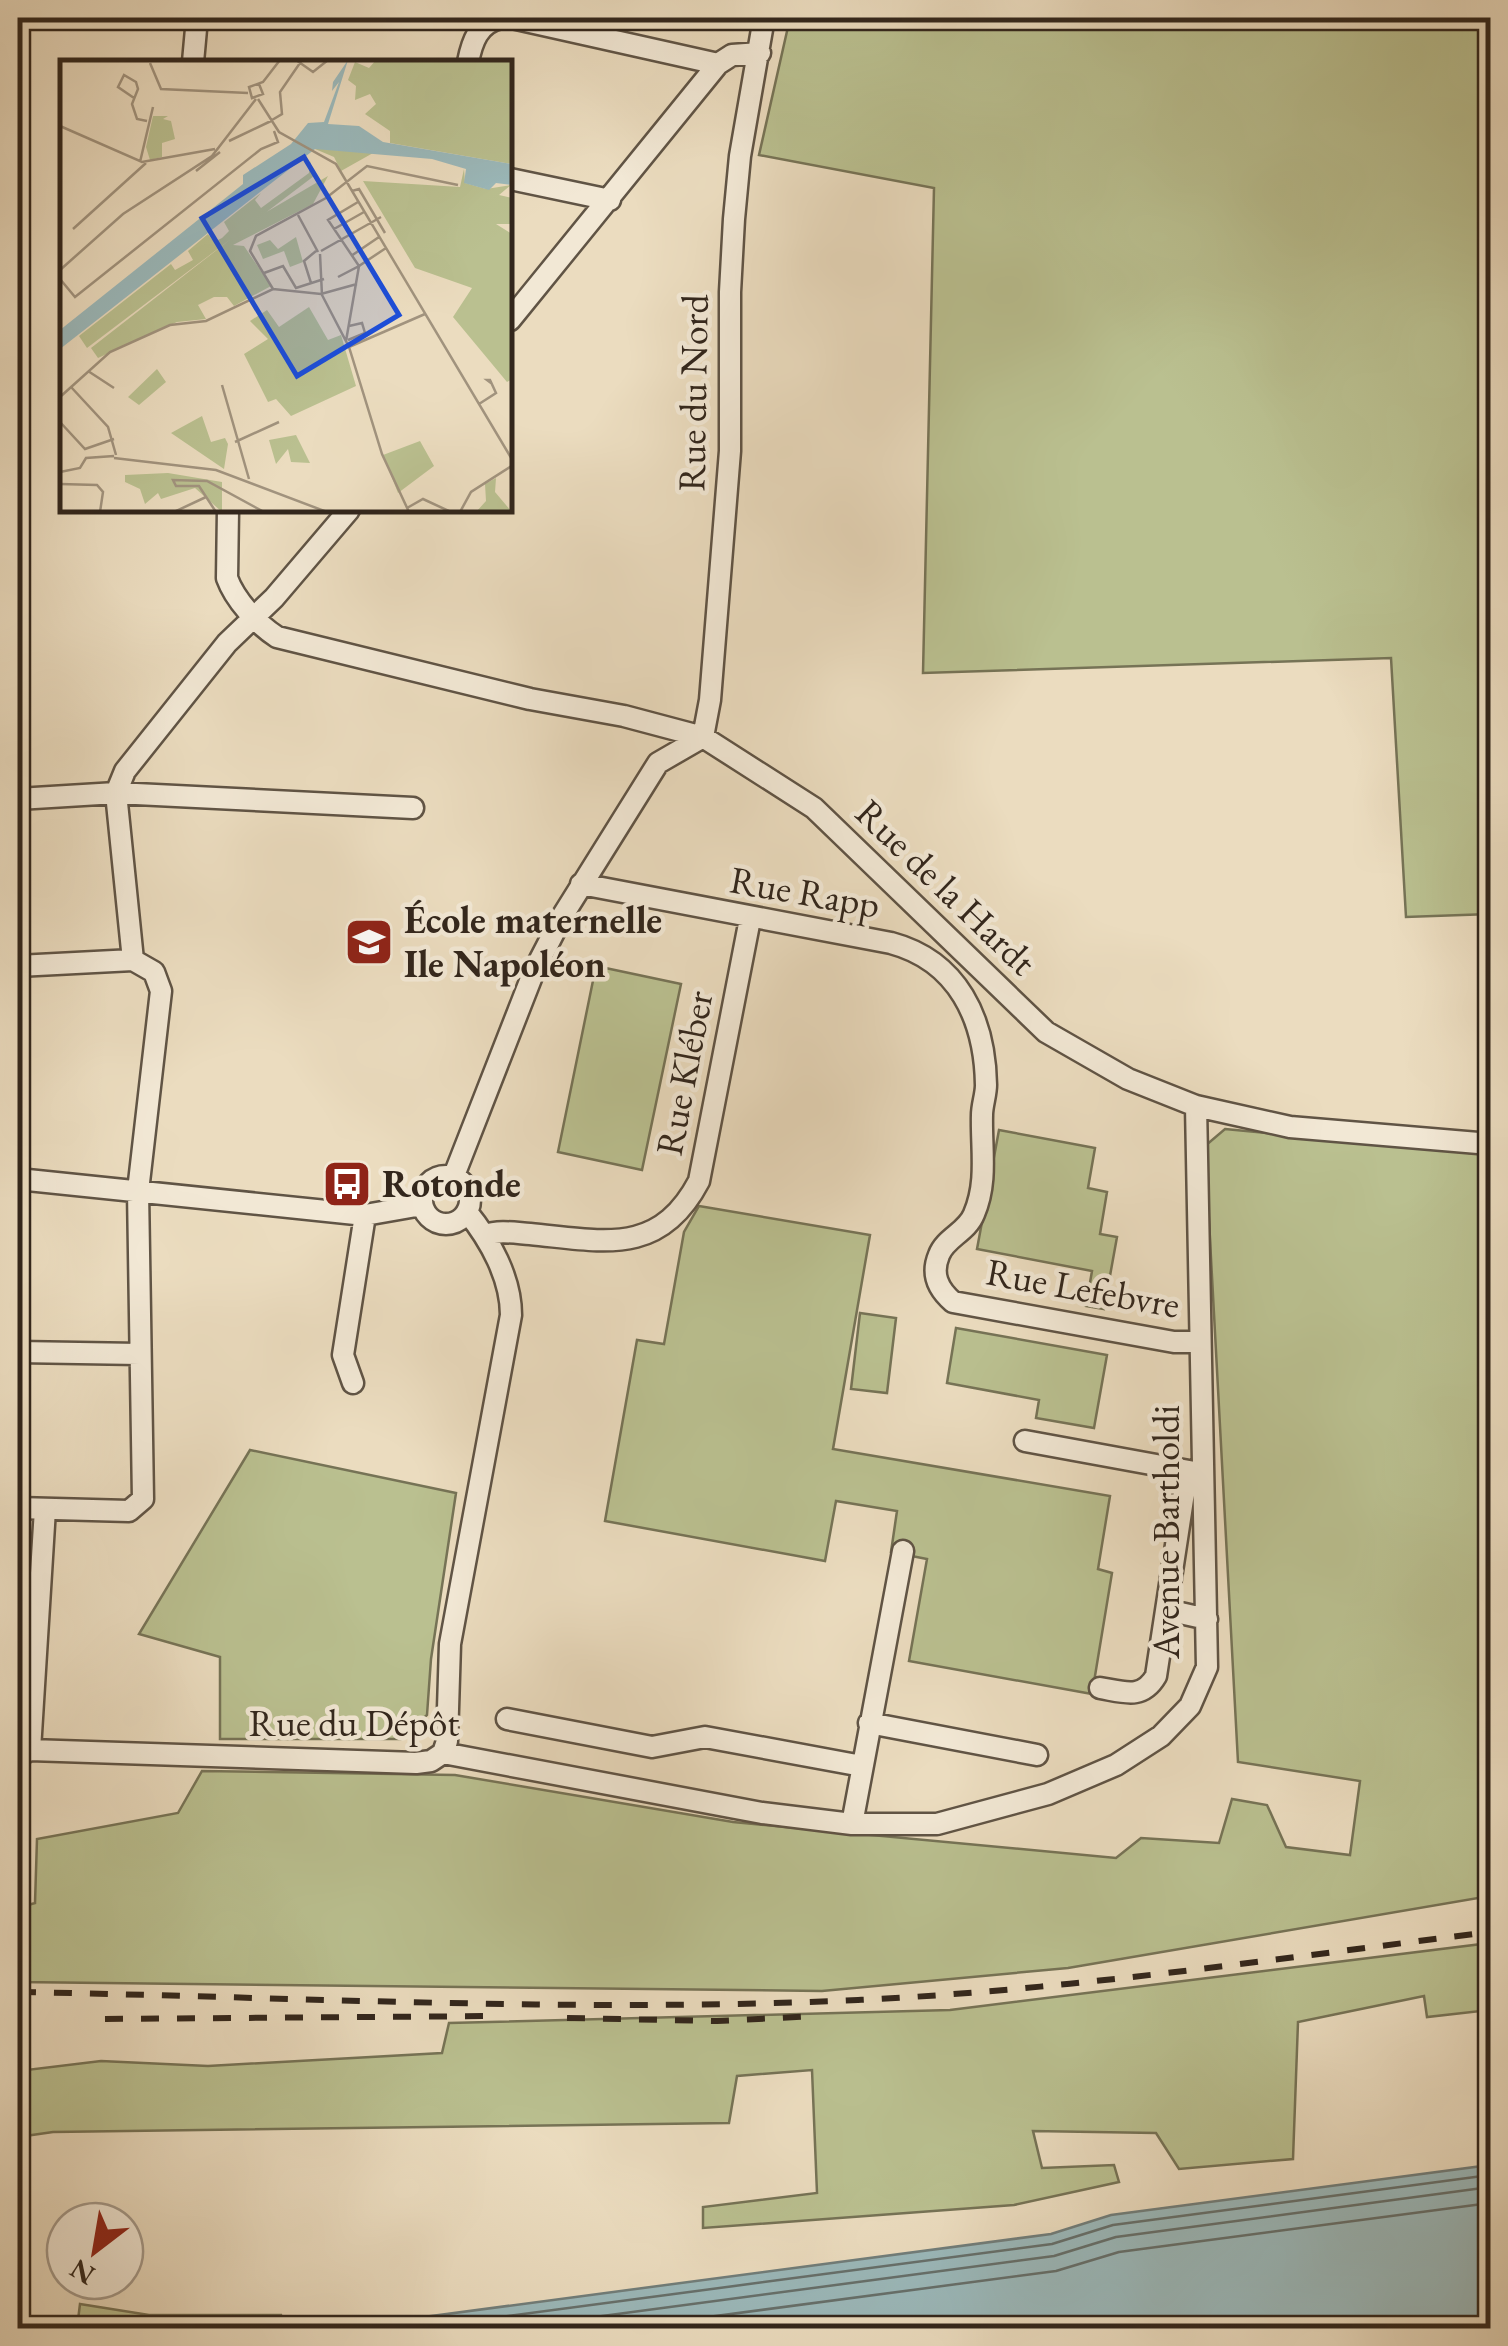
<svg xmlns="http://www.w3.org/2000/svg" width="1508" height="2346" font-family="'EB Garamond',serif">
<style>
.green{fill:#bac090;stroke:#767356;stroke-width:2.5}
.water{fill:#9bb9bb;stroke:#717e7b;stroke-width:2.5}
.lines{fill:none;stroke-linecap:round;stroke-linejoin:round}
.shore{stroke:#66706c;stroke-width:2.5}
.street-casing{stroke:#605445;stroke-width:25}
.street{stroke:#f2e8d5;stroke-width:20}
.rail{stroke:#32261c;stroke-width:6;stroke-dasharray:18 18;stroke-linecap:butt}
.labels{text-anchor:middle;stroke-width:9;stroke-linejoin:round;paint-order:stroke}
.street-label{font-size:38px;fill:#32261c;stroke:#f2e8d5}
.poi-label{font-size:38px;font-weight:bold;fill:#32261c;stroke:#f2e8d5;text-anchor:start}
.inset-road{fill:none;stroke:#a1937e;stroke-width:2.5}
.view{fill:#1d4ed8;fill-opacity:0.15;stroke:#1d4ed8;stroke-width:5}
.inset-edge{fill:none;stroke:#32261c;stroke-width:5}
</style>
<rect width="100%" height="100%" fill="#ebdcbf"/>
<filter id="stains"><feTurbulence type="fractalNoise" baseFrequency=".002" numOctaves="4"/><feColorMatrix values="0 0 0 0 .2 0 0 0 0 .09 0 0 0 0 .02 0 0 0 .5 -.17"/></filter>
<radialGradient id="worn" r=".72"><stop offset=".6" stop-color="#630" stop-opacity="0"/><stop offset="1" stop-color="#630" stop-opacity=".3"/></radialGradient>
<path class="green" d="M 790,18 L 1490,18 L 1490,914 L 1406,917 L 1391,658 L 923,673 L 934,188 L 759,155 Z
M 596,966 L 681,984 L 642,1170 L 558,1152 Z
M 1225,1129 L 1490,1155 L 1490,1896 L 1068,1968 L 822,1991 L 18,1982 L 18,1908 L 35,1903 L 37,1839 L 178,1813 L 202,1771 L 455,1775 L 733,1822 L 1116,1858 L 1141,1838 L 1219,1843 L 1232,1799 L 1267,1805 L 1286,1847 L 1350,1855 L 1360,1781 L 1238,1762 L 1205,1146 Z
M 999,1130 L 1095,1148 L 1088,1188 L 1107,1192 L 1100,1234 L 1117,1237 L 1104,1309 L 1086,1306 L 1092,1271 L 977,1249 Z
M 699,1206 L 870,1235 L 833,1449 L 1110,1496 L 1098,1569 L 1112,1573 L 1092,1694 L 909,1661 L 927,1559 L 891,1552 L 897,1511 L 836,1501 L 825,1561 L 605,1521 L 637,1340 L 664,1344 L 684,1232 Z
M 860,1313 L 896,1318 L 887,1393 L 851,1389 Z
M 956,1328 L 1107,1355 L 1094,1428 L 1036,1418 L 1039,1400 L 947,1383 Z
M 250,1450 L 456,1493 L 431,1659 L 427,1715 L 401,1739 L 220,1739 L 220,1657 L 139,1634 Z
M 1490,1943 L 1490,2010 L 1427,2017 L 1424,1996 L 1298,2022 L 1293,2159 L 1179,2169 L 1156,2133 L 1033,2131 L 1042,2168 L 1114,2165 L 1119,2182 L 1014,2205 L 703,2228 L 703,2207 L 817,2193 L 812,2070 L 737,2076 L 729,2123 L 53,2132 L 18,2137 L 18,2071 L 101,2061 L 208,2066 L 442,2053 L 449,2023 L 950,2010 Z
M 80,2304 L 149,2315 L 281,2315 L 284,2328 L 77,2328 Z"/>
<path class="water" d="M 1490,2165 L 1490,2328 L 341,2328 L 1051,2234 L 1111,2215 Z"/>
<g class="lines">
<path class="shore" d="M 417,2328 L 1052,2244 L 1113,2225 L 1490,2175
M 512,2328 L 1054,2256 L 1116,2237 L 1490,2187
M 625,2328 L 1056,2271 L 1119,2252 L 1490,2203"/>
<g class="street-casing">
<path id="street" d="M 512,18 L 718,64
M 193,62 L 197,18
M 468,62 C 472,42 478,23 501,18
M 510,179 L 610,200
M 510,320 L 718,64 L 732,55 L 760,53
M 228,510 L 227,578 C 235,600 257,624 277,637 L 530,699 L 624,716 L 703,737 L 814,808 L 1046,1032 L 1128,1079 L 1196,1106 L 1290,1127 L 1490,1144
M 18,799 L 116,793 L 125,771 L 227,643 L 274,598 L 349,510
M 581,884 L 891,943 C 958,961 985,1019 986,1085 C 986,1095 982,1105 982,1115 C 981,1148 988,1182 974,1214 C 967,1232 945,1238 939,1255 C 931,1274 938,1289 953,1302 L 1174,1342 L 1199,1342
M 18,966 L 133,960
M422 1200a24 24 0 1 1 48 0a24 24 0 1 1-48 0Z
M 453,1178 L 534,971 L 563,915 L 658,763 L 703,737 L 710,700 L 730,451 L 730,292 L 734,219 L 740,156 L 764,18
M 18,1179 L 365,1215 L 422,1205
M 484,1235 C 500,1230 515,1233 530,1234 C 603,1241 659,1257 699,1181 L 750,919
M 18,1352 L 139,1354
M 353,1383 L 343,1355 L 365,1215
M 1025,1441 L 1200,1473
M 18,1508 L 129,1511 L 143,1499 L 138,1191 L 161,991 L 154,972 L 133,960 L 116,793 L 413,808
M 1167,1610 L 1207,1619
M 1100,1688 C 1124,1692 1142,1700 1156,1676 L 1187,1473
M 507,1719 L 652,1747 L 705,1737 L 862,1766
M 869,1723 L 1037,1755
M 30,1750 L 45,1509
M 443,1753 L 447,1741 L 450,1644 L 511,1315 C 511,1278 490,1240 467,1212
M 18,1756 L 30,1750 L 416,1763 L 431,1761 L 443,1753 L 762,1813 L 852,1824 L 937,1824 L 1048,1794 L 1116,1765 L 1161,1736 L 1190,1706 L 1207,1667 L 1196,1106
M 852,1824 L 903,1551"/>
</g>
<use href="#street" class="street"/>
<path class="rail" d="M 18,1992 C 297,1997 578,2013 858,2000 C 1070,1990 1281,1958 1490,1932
M 567,2018 L 717,2021 L 817,2016
M 105,2019 L 497,2016"/>
</g>
<defs>
<g id="school-square" transform="scale(2.5)"><rect x="-9" y="-9" width="18" height="18" rx="4" fill="#8f2418" stroke="#f2e8d5"/><path d="M0-5L7-2L0 1L-7-2ZM-4 1L0 2.5L4 1V4Q0 6-4 4Z" fill="#fff"/></g>
<g id="bus-square" transform="scale(2.5)"><rect x="-9" y="-9" width="18" height="18" rx="4" fill="#8f2418" stroke="#f2e8d5"/><path d="M-5-6H5V4H4V6H2V4H-2V6H-4V4H-5ZM-3.5-4V0h7V-4ZM-3.5 1.2v1.5H-2V1.2ZM2 1.2v1.5H3.5V1.2Z" fill="#fff"/></g>
</defs>
<g fill-rule="evenodd">
<use href="#school-square" x="369" y="942"/>
<use href="#bus-square" x="347" y="1184"/>
</g>
<g class="labels">
<g class="street-label">
<text transform="translate(693 393) rotate(-89)" y="13">Rue du Nord</text>
<text transform="translate(946 887) rotate(44)" y="13">Rue de la Hardt</text>
<text transform="translate(805 892) rotate(10)" y="13">Rue Rapp</text>
<text transform="translate(684 1073) rotate(-79)" y="13">Rue Kléber</text>
<text transform="translate(1083 1288) rotate(10)" y="13">Rue Lefebvre</text>
<text transform="translate(1166 1532) rotate(-90)" y="13">Avenue Bartholdi</text>
<text x="354" y="1736">Rue du Dépôt</text>
</g>
<g class="poi-label">
<text x="404" y="933">École maternelle<tspan x="404" dy="44">Ile Napoléon</tspan></text>
<text x="382" y="1197">Rotonde</text>
</g>
</g>
<g transform="translate(60 60)">
<rect width="452" height="452" fill="#ebdcbf"/>
<path d="M 316,0 L 452,0 L 452,104 L 330,83 L 330,71 L 305,54 L 316,44 L 310,34 L 295,40 L 296,26 L 288,20 L 295,2 L 309,8 ZM 93,56 L 108,56 L 103,59 L 111,61 L 115,79 L 102,83 L 102,97 L 90,100 L 86,87 ZM 271,86 L 309,89 L 313,93 L 281,111 L 274,97 L 255,89 ZM 250,101 L 254,116 L 27,288 L 19,276 L 111,204 L 115,210 L 133,200 L 128,191 L 148,174 L 154,182 L 162,178 L 169,171 L 164,162 L 188,143 L 201,133 L 195,140 L 201,148 L 249,113 ZM 404,109 L 405,123 L 426,129 L 451,125 L 439,135 L 452,138 L 452,164 L 436,164 L 452,174 L 452,319 L 447,322 L 393,257 L 412,228 L 355,208 L 303,121 L 400,127 ZM 268,116 L 253,144 L 173,185 L 184,186 L 211,226 L 174,246 L 167,237 L 154,237 L 138,245 L 146,259 L 117,262 L 38,298 L 31,288 L 203,154 ZM 236,177 L 243,202 L 230,207 L 224,191 L 203,199 L 197,185 L 210,180 L 218,189 ZM 249,247 L 268,280 L 281,275 L 296,326 L 231,356 L 216,339 L 208,342 L 184,294 L 208,279 L 190,261 L 207,250 L 219,267 ZM 97,309 L 106,322 L 79,345 L 68,337 ZM 142,356 L 151,382 L 165,378 L 168,384 L 164,409 L 111,373 ZM 236,375 L 250,403 L 231,402 L 228,389 L 216,404 L 209,380 ZM 360,381 L 374,406 L 338,433 L 323,395 ZM 108,413 L 162,422 L 162,452 L 135,428 L 101,439 L 98,433 L 85,444 L 80,429 L 65,422 L 65,415 ZM 436,418 L 435,432 L 452,452 L 416,452 L 426,441 L 425,424 Z" fill="#bac090"/>
<path d="M 288,0 L 268,64 L 299,66 L 323,82 L 452,104 L 452,125 L 436,123 L 429,130 L 404,123 L 406,109 L 372,99 L 255,89 L 0,289 L 0,270 L 183,124 L 183,115 L 231,84 L 248,63 L 264,62 L 279,22 L 272,31 L 273,22 Z" fill="#9bb9bb"/>
<path class="inset-road" d="M 236,0 L 253,12 L 268,0M 90,3 L 101,29 L 188,33M 199,24 L 203,34 L 192,38 L 189,27 L 203,22 L 220,0M 74,38 L 58,27 L 64,15 L 76,22 L 78,29 L 72,44 L 77,59 L 87,61M 198,39 L 219,72 L 276,104 L 453,401M 212,60 L 222,54 L 220,32 L 242,0M 0,66 L 82,102 L 155,89M 169,81 L 211,61M 80,102 L 93,47M 136,111 L 160,92M 292,131 L 299,129 L 325,173M 238,155 L 258,192M 13,169 L 86,103M 274,169 L 304,152M 261,191 L 321,157M 260,194 L 262,235 L 289,287 L 322,394 L 349,452M 291,196 L 319,177M 0,210 L 63,154 L 152,96 L 196,39M 204,213 L 223,206 L 236,228 L 264,219M 278,217 L 299,206 L 268,160 L 298,142M 0,219 L 15,237 L 201,89 L 218,82 L 214,71M 251,223 L 244,201 L 256,191M 213,229 L 190,191 L 196,176 L 266,138 L 307,106 L 398,125M 288,280 L 305,273 L 302,263 L 289,266M 286,281 L 299,206 L 326,188M 289,287 L 365,254M 28,311 L 54,328M 162,325 L 189,419M 11,327 L 48,367 L 56,395M 0,337 L 50,292 L 110,265 L 146,261 L 213,229 L 261,234 L 297,224M 419,344 L 436,333 L 430,320 L 427,320 L 431,323M 0,362 L 25,389 L 54,379M 175,382 L 219,362M 54,398 L 156,410 L 267,452M 0,412 L 20,408 L 26,398 L 54,396M 0,424 L 37,425 L 43,432 L 40,452M 347,448 L 363,439 L 391,452M 114,452 L 146,437M 156,452 L 139,426 L 116,426 L 113,420 L 147,421 L 204,452M 400,452 L 411,432 L 453,405"/>
<path class="view" d="M 244,97 L 339,255 L 237,316 L 142,158 Z"/>
<rect width="452" height="452" class="inset-edge"/>
</g>
<rect width="1508" height="2346" fill="none" stroke="#ebdcbf" stroke-width="60"/>
<rect x="20" y="20" width="1468" height="2306" fill="none" stroke="#32261c" stroke-width="5"/>
<rect x="30" y="30" width="1448" height="2286" fill="none" stroke="#32261c" stroke-width="2.5"/>
<g transform="translate(95 2251) rotate(211)"><circle r="48" fill="#f2e8d5" stroke="#a59a8b" stroke-width="2.5"/>
<path d="M0-8L18 38L0 25L-18 38Z" fill="#8f2418"/>
<text y="-15" font-size="28" font-weight="bold" text-anchor="middle" fill="#32261c">N</text>
</g>
<rect width="100%" height="100%" filter="url(#stains)"/>
<rect width="100%" height="100%" fill="url(#worn)"/>
</svg>
